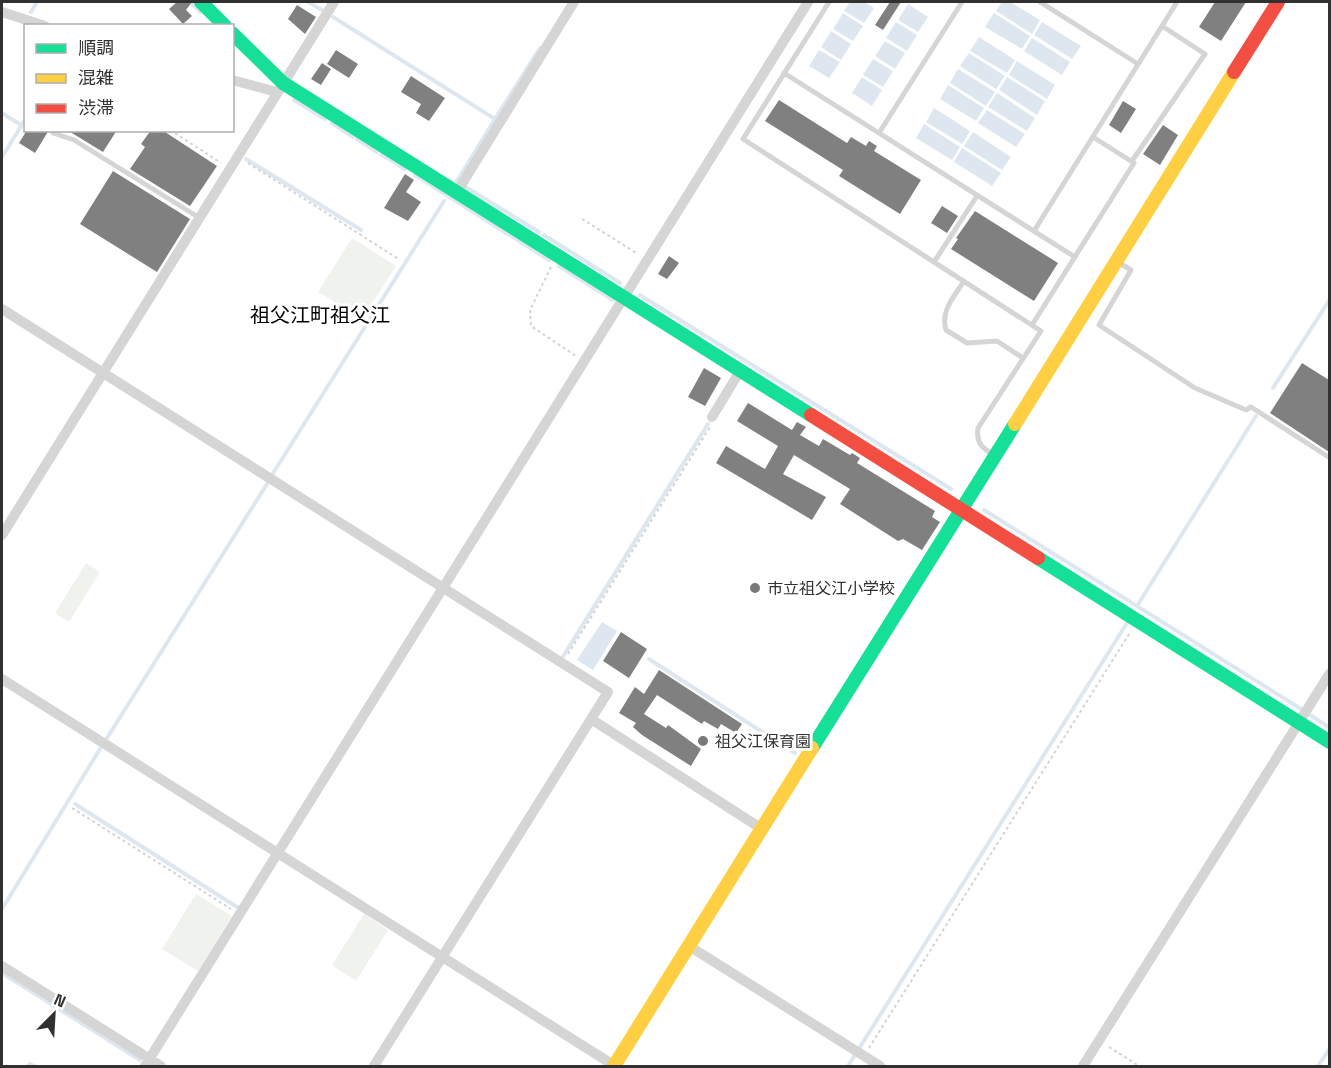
<svg xmlns="http://www.w3.org/2000/svg" width="1331" height="1068" font-family="'Space Grotesk','Noto Sans JP',sans-serif">
<style>
.green{fill:#f0f3ed}
.water{fill:#dee7f0}
.lines{fill:none;stroke-linecap:round;stroke-linejoin:round}
.stream{stroke:#dee7f0;stroke-width:4}
.building{fill:#808080}
.path{stroke:#d4d4d4;stroke-width:2;stroke-dasharray:3 3;stroke-linecap:butt}
.lane{stroke:#d5d5d5;stroke-width:5}
.street{stroke:#d5d5d5;stroke-width:10}
.fast{stroke:#16e098;stroke-width:14}
.slow{stroke:#ffcf43;stroke-width:14}
.jam{stroke:#f24e42;stroke-width:14}
.poi-dot{fill:#797979;stroke:#fff;stroke-width:2}
.labels{text-anchor:middle;stroke-width:6;stroke-linejoin:round;paint-order:stroke}
.poi-label{font-size:16px;fill:#313131;stroke:#fff;text-anchor:start}
.quarter-label{font-size:20px;fill:#000;stroke:#fff}
</style>
<rect width="100%" height="100%" fill="#fff"/>
<path class="green" d="M 352,238 L 396,266 L 362,319 L 318,292 Z
M 86,563 L 100,572 L 69,622 L 55,613 Z
M 196,894 L 232,916 L 198,971 L 162,949 Z
M 364,914 L 388,930 L 356,981 L 332,965 Z"/>
<path class="water" d="M 850,2 L 864,2 L 874,8 L 864,23 L 844,11 Z
M 1002,2 L 1010,2 L 1040,20 L 1032,34 L 996,11 Z
M 908,4 L 928,17 L 918,32 L 898,20 Z
M 843,13 L 863,26 L 853,41 L 833,29 Z
M 994,13 L 1030,36 L 1022,49 L 985,27 Z
M 896,22 L 917,35 L 907,51 L 886,38 Z
M 1042,22 L 1081,46 L 1072,59 L 1034,35 Z
M 831,31 L 851,44 L 841,60 L 821,47 Z
M 979,37 L 1015,60 L 1007,73 L 970,51 Z
M 1032,38 L 1070,62 L 1062,75 L 1024,51 Z
M 885,41 L 905,53 L 895,69 L 875,56 Z
M 819,50 L 840,62 L 829,78 L 809,66 Z
M 969,53 L 1005,76 L 996,89 L 960,66 Z
M 873,59 L 893,71 L 883,87 L 863,75 Z
M 1017,61 L 1055,85 L 1047,99 L 1009,75 Z
M 958,69 L 995,92 L 986,106 L 950,83 Z
M 862,77 L 882,90 L 872,106 L 852,93 Z
M 1007,77 L 1045,101 L 1037,115 L 999,90 Z
M 948,85 L 984,108 L 976,121 L 940,99 Z
M 997,93 L 1035,118 L 1027,131 L 988,107 Z
M 934,108 L 970,131 L 962,144 L 926,122 Z
M 987,110 L 1025,134 L 1016,147 L 978,123 Z
M 924,124 L 960,147 L 952,160 L 916,138 Z
M 973,132 L 1011,157 L 1002,170 L 964,146 Z
M 962,148 L 1001,173 L 992,186 L 954,162 Z
M 602,622 L 617,631 L 593,670 L 577,660 Z"/>
<g class="lines">
<path class="stream" d="M 190,2 L 201,12
M 308,2 L 322,10
M 31,12 L 37,2
M 333,17 L 495,119 L 457,181 L 459,182
M 294,100 L 325,119
M 2,113 L 21,125
M 495,119 L 540,48
M 332,123 L 353,137
M 357,139 L 377,152
M 381,154 L 394,162
M 2,157 L 26,118
M 246,159 L 361,230
M 397,164 L 404,169
M 415,175 L 549,260
M 464,186 L 539,232
M 544,235 L 620,283
M 559,266 L 613,300
M 640,295 L 951,489
M 1273,388 L 1330,299
M 272,475 L 444,201
M 984,510 L 1301,709
M 1137,606 L 1256,416
M 562,658 L 708,424
M 649,659 L 795,753
M 1310,715 L 1330,728
M 107,738 L 267,484
M 75,804 L 237,907
M 2,909 L 100,749
M 2,973 L 140,1060
M 28,1066 L 30,1064 L 34,1066
M 848,1066 L 1127,623
M 1318,1066 L 1330,1048"/>
</g>
<path class="building" d="M 177,2 L 192,2 L 186,10 L 192,16 L 183,24 L 169,9 Z
M 890,2 L 901,2 L 883,30 L 875,25 Z
M 1215,2 L 1246,2 L 1221,41 L 1199,27 Z
M 297,5 L 316,17 L 305,34 L 288,19 Z
M 336,50 L 358,64 L 349,78 L 327,64 Z
M 322,63 L 331,69 L 321,85 L 311,79 Z
M 411,76 L 445,98 L 429,121 L 416,113 L 421,104 L 401,92 Z
M 779,100 L 847,143 L 851,137 L 866,146 L 869,141 L 877,146 L 874,151 L 921,180 L 900,214 L 839,176 L 843,170 L 765,121 Z
M 1123,101 L 1136,109 L 1121,133 L 1109,125 Z
M 1163,125 L 1178,135 L 1160,165 L 1143,154 Z
M 27,130 L 49,130 L 35,153 L 19,143 Z
M 67,130 L 117,130 L 103,152 Z
M 151,130 L 162,130 L 217,166 L 190,206 L 130,169 L 145,147 L 141,144 Z
M 113,171 L 190,219 L 157,272 L 80,224 Z
M 405,174 L 414,180 L 406,192 L 421,202 L 408,221 L 384,208 Z
M 942,206 L 958,216 L 947,233 L 931,223 Z
M 975,211 L 1058,263 L 1034,301 L 951,249 L 958,239 L 956,238 Z
M 669,256 L 679,263 L 667,279 L 658,274 Z
M 1302,363 L 1329,380 L 1329,452 L 1270,413 Z
M 704,368 L 721,378 L 705,406 L 688,397 Z
M 748,403 L 792,430 L 797,422 L 806,427 L 800,435 L 819,446 L 823,439 L 850,455 L 852,453 L 860,458 L 857,463 L 935,511 L 932,517 L 940,522 L 922,550 L 903,539 L 898,541 L 840,504 L 850,489 L 794,455 L 783,474 L 826,497 L 812,520 L 716,463 L 726,446 L 765,469 L 778,446 L 737,421 Z
M 621,632 L 647,649 L 629,678 L 603,661 Z
M 659,670 L 742,724 L 736,733 L 721,724 L 718,729 L 704,721 L 702,724 L 657,695 L 644,714 L 666,728 L 668,725 L 701,749 L 691,766 L 642,735 L 633,727 L 636,723 L 619,713 L 635,687 L 644,694 Z"/>
<g class="lines">
<path class="path" d="M 170,130 L 221,163
M 248,163 L 400,260
M 582,219 L 638,254
M 551,267 L 530,310 L 531,326 L 576,356
M 568,654 L 710,427
M 72,808 L 231,909
M 1109,1047 L 1139,1066
M 869,1048 L 1131,631"/>
<path class="lane" d="M 829,2 L 743,139 L 1041,331 L 978,428 C 976,442 981,447 992,454
M 1040,2 L 1138,64
M 784,73 L 1075,257
M 53,133 L 74,140 L 198,217
M 879,133 L 962,2
M 1132,161 L 1205,54 L 1162,26
M 1034,231 L 1177,2
M 934,262 L 977,196
M 1118,262 L 1131,270 L 1099,325 L 1195,388 L 1246,410 L 1251,407 L 1330,458
M 964,281 C 954,297 940,311 946,330 L 967,343 L 997,341 L 1023,358
M 1032,325 L 1134,163 L 1093,137"/>
<path class="street" d="M 2,12 L 45,26
M 232,80 L 277,92
M 457,192 L 574,2
M 2,309 L 608,692 L 374,1066
M 712,417 L 740,371
M 2,535 L 334,2
M 2,679 L 615,1066
M 591,719 L 762,829
M 689,946 L 880,1066
M 2,966 L 161,1066
M 145,1066 L 808,2
M 1083,1066 L 1330,673"/>
<path class="fast" d="M 201,2 L 225,26
M 232,33 L 283,83 L 811,415
M 1038,558 L 1330,742
M 812,748 L 1015,424"/>
<path class="slow" d="M 1015,424 L 1234,72
M 614,1066 L 812,748"/>
<path class="jam" d="M 1234,72 L 1278,2
M 811,415 L 1038,558"/>
</g>
<g class="poi-dot">
<circle cx="755" cy="588" r="6"/>
<circle cx="703" cy="741" r="6"/>
</g>
<g class="labels">
<g class="poi-label">
<text x="767" y="594">市立祖父江小学校</text>
<text x="715" y="747">祖父江保育園</text>
</g>
<g class="quarter-label">
<text x="320" y="322">祖父江町祖父江</text>
</g>
</g>
<rect width="1331" height="1068" fill="none" stroke="#313131" stroke-width="6"/>
<rect x="24" y="24" width="210" height="108" fill="#ffffff" stroke="#adadad" stroke-width="1.5"/>
<rect x="36" y="44" width="30" height="9" fill="#16e098" stroke="#adadad" stroke-width="1.5"/>
<text x="78" y="54" font-size="18" fill="#313131">順調</text>
<rect x="36" y="74" width="30" height="9" fill="#ffcf43" stroke="#adadad" stroke-width="1.5"/>
<text x="78" y="84" font-size="18" fill="#313131">混雑</text>
<rect x="36" y="104" width="30" height="9" fill="#f24e42" stroke="#adadad" stroke-width="1.5"/>
<text x="78" y="114" font-size="18" fill="#313131">渋滞</text>
<g transform="translate(54 1014) rotate(24)" stroke="#ffffff" stroke-width="4.5" paint-order="stroke">
<path d="M0-4.5L10 22L0 15L-10 22Z" fill="#313131"/>
<text y="-9" font-size="16" font-weight="bold" text-anchor="middle" fill="#313131">N</text>
</g>
</svg>
